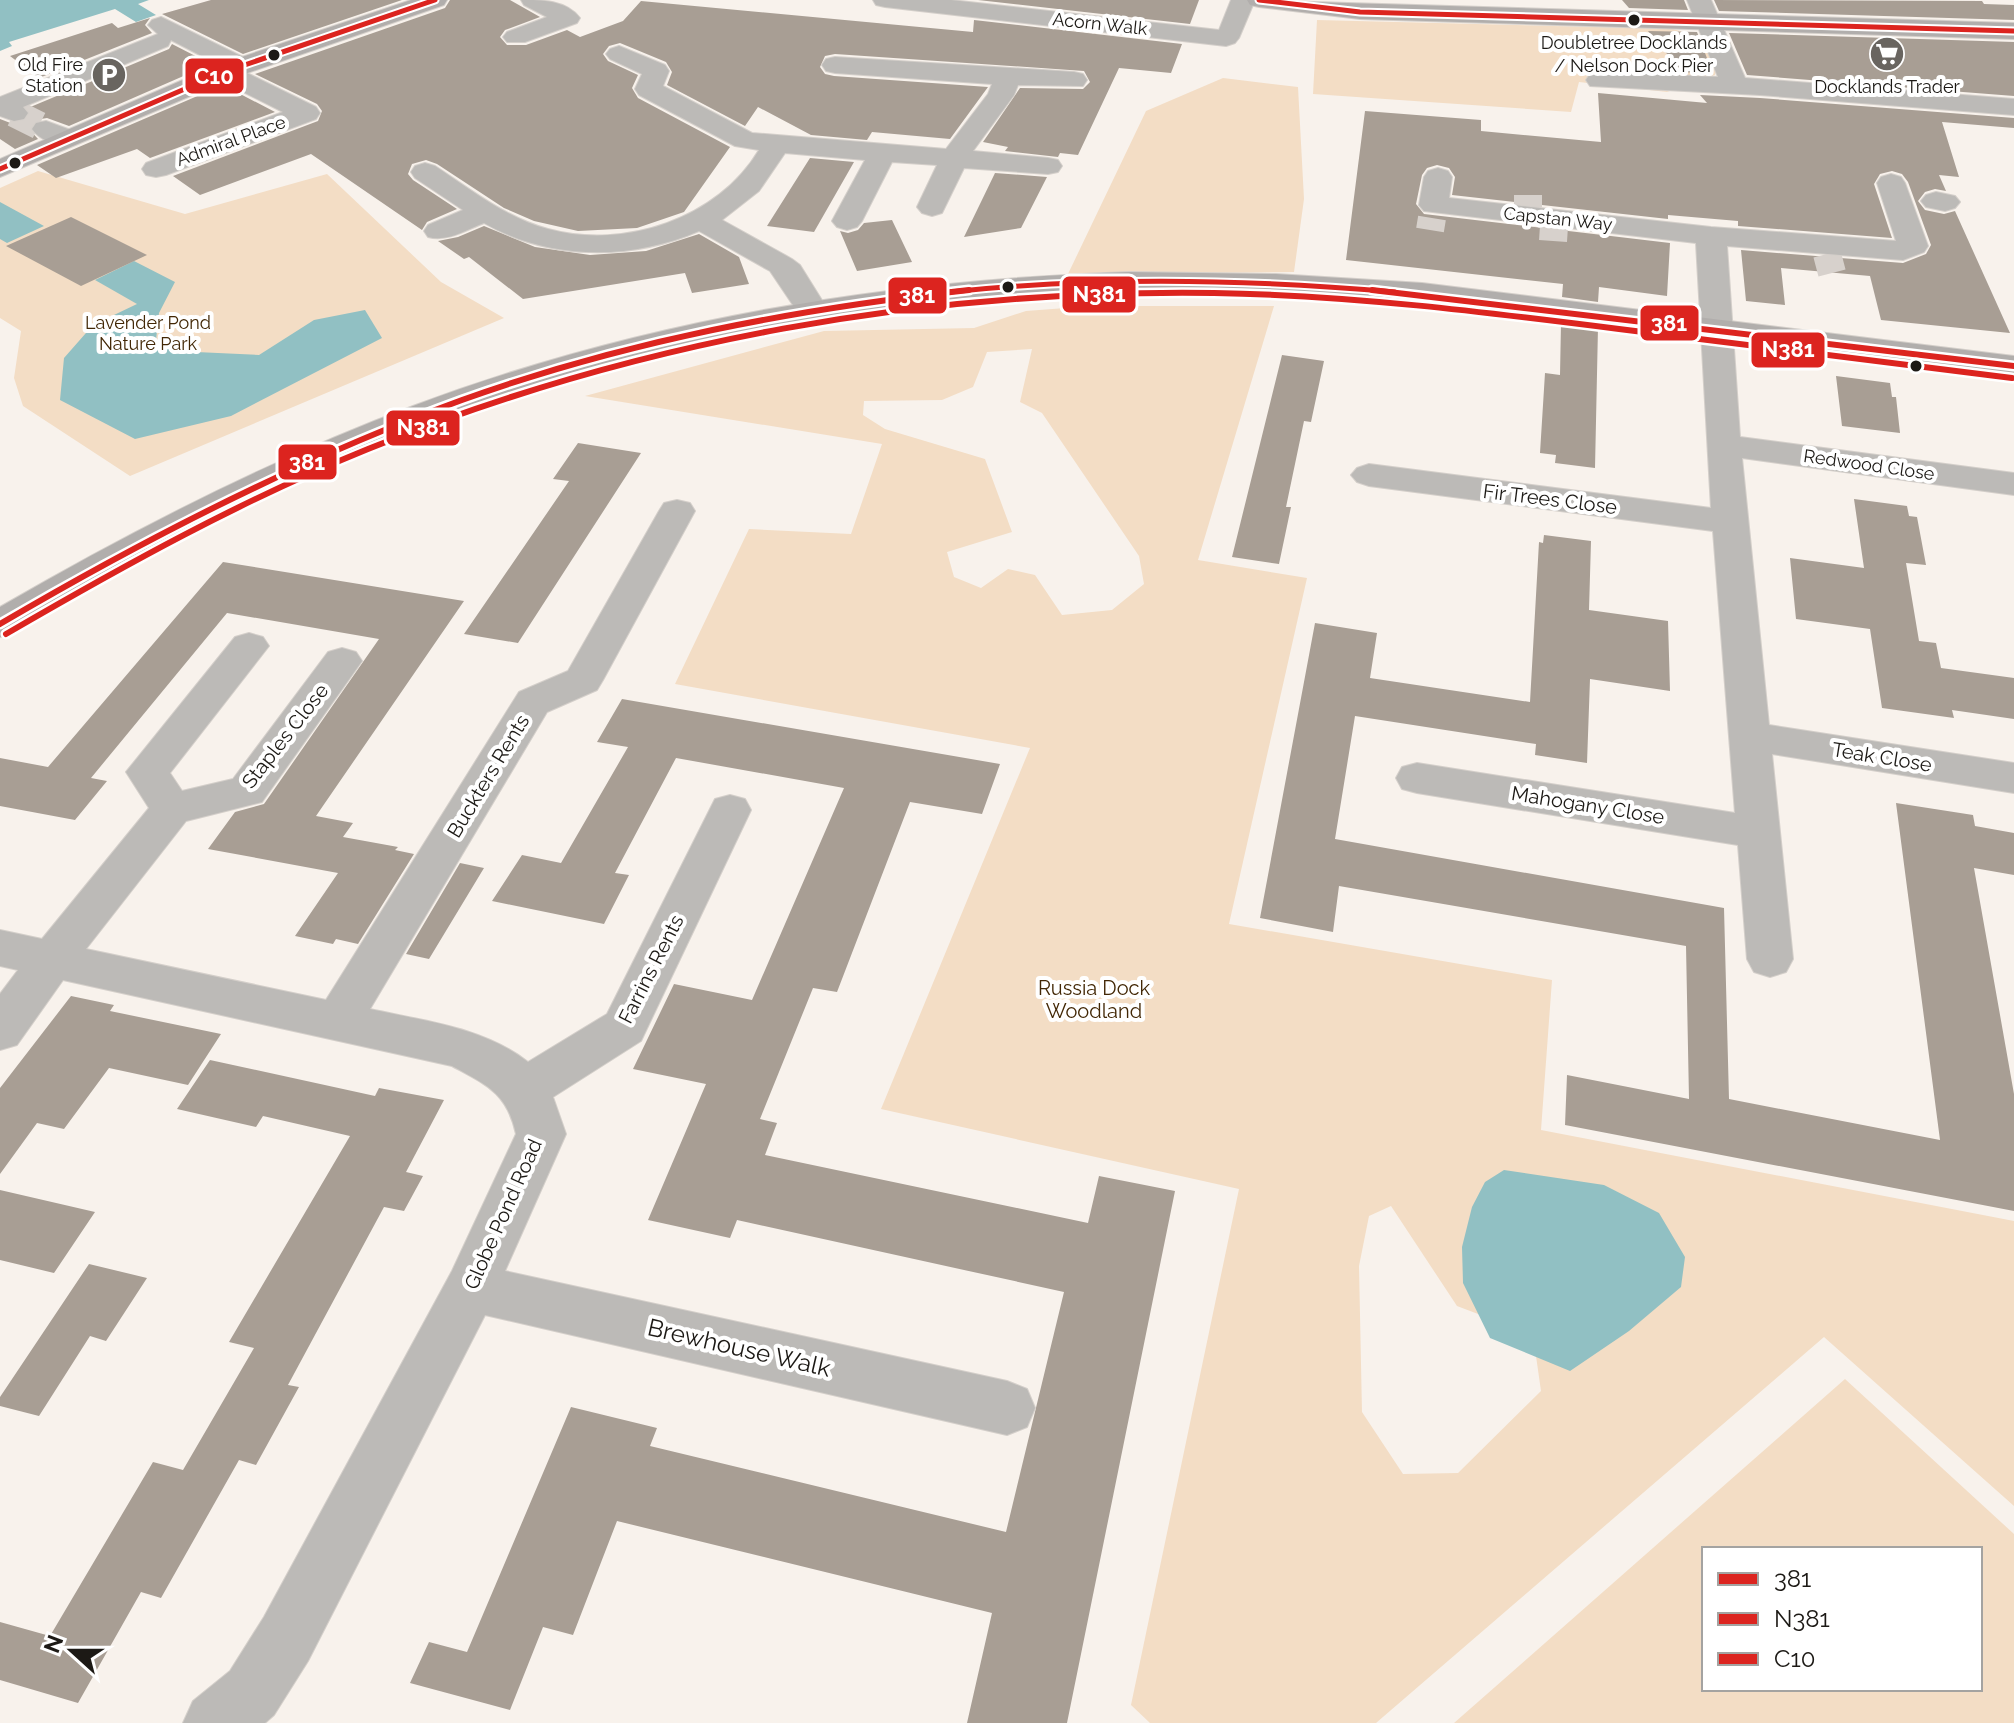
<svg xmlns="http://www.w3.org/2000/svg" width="2014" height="1723" font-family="Raleway,sans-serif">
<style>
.green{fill:#f3ddc5;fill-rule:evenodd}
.water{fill:#91c0c3}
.building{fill:#a89e94}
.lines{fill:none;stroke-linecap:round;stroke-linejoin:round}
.street-tunnel{stroke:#d7d1cc;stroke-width:28;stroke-dasharray:28 14;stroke-linecap:butt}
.street-casing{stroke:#d4cfca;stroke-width:2}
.secondary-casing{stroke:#d4cfca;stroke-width:2}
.street{fill:#bcbab7;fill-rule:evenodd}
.secondary{fill:#b1aeac;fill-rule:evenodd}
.bus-1-far1-casing{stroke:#fff;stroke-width:9}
.bus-1-casing{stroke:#fff;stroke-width:11}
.bus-2-casing{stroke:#fff;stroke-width:11}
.bus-3-casing{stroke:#fff;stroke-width:9}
.bus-1-far1{stroke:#dc241f;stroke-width:5}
.bus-1{stroke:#dc241f;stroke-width:6}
.bus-2{stroke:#dc241f;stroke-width:6}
.bus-3{stroke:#dc241f;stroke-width:5}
.bus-dot{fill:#1c1915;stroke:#fff;stroke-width:3}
.labels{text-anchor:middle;stroke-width:8;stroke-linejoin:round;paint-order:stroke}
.far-street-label{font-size:18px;fill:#1c1915;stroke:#fff}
.bus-label{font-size:18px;fill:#1c1915;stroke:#fff}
.far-poi-label{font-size:18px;fill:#1c1915;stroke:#fff;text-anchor:end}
.far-park-label{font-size:18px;fill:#422705;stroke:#fff}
.street-label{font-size:20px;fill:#1c1915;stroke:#fff}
.park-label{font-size:20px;fill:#422705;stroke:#fff}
.near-street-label{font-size:24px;fill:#1c1915;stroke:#fff}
.line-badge{stroke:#fff;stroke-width:3}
.badge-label{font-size:22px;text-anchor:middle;font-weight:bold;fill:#fff}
</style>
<rect width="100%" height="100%" fill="#f8f2ec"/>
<path class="green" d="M 1317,20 L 1673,29 L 1702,37 L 1719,62 L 1715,75 L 1667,92 L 1579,82 L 1571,112 L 1313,94 Z
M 1223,78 L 1298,87 L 1304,199 L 1294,272 L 1068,274 L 1146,111 Z
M 38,171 L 185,214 L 327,174 L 441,282 L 504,318 L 130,476 L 23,406 L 14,378 L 21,331 L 0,318 L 0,188 Z
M 1092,306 L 1274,306 L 1198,560 L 1307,578 L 1229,924 L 1552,980 L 1541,1130 L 2014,1221 L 2014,1506 L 1824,1337 L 1376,1723 L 1150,1723 L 1131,1705 L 1239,1189 L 881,1109 L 1030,748 L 675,684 L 749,529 L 851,534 L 882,444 L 585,396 L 824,331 L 974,328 L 1026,311 ZM 1032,349 L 1020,402 L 1042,413 L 1139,556 L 1144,584 L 1112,610 L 1062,615 L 1035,575 L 1008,569 L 981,588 L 954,577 L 947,552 L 1012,532 L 985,459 L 885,429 L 863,415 L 864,401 L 942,400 L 973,387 L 987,352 ZM 1391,1206 L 1457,1306 L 1533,1335 L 1541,1391 L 1458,1473 L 1403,1474 L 1362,1412 L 1359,1266 L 1369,1216 Z
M 1845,1379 L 2014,1534 L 2014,1723 L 1454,1723 ZM 1704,1549 L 1980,1549 L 1980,1689 L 1704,1689 Z"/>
<path class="water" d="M 0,0 L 149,0 L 138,4 L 156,15 L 136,22 L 115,9 L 9,42 L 12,46 L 0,51 Z
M 0,202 L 44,226 L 7,243 L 0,239 Z
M 134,261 L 175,282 L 159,313 L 156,340 L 196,352 L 259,355 L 314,320 L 365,310 L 382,338 L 231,416 L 135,439 L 60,400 L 64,358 L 93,325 L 137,304 L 95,280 Z
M 1504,1170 L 1604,1185 L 1659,1213 L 1685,1257 L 1681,1287 L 1629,1331 L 1570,1371 L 1490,1338 L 1463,1283 L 1462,1247 L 1472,1207 L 1485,1182 Z"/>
<path class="building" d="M 211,0 L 402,0 L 243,54 L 162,14 Z
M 450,0 L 510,0 L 540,17 L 505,30 L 500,37 L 507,45 L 526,45 L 567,30 L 580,37 L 623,21 L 641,1 L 973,32 L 974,20 L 1182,44 L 1171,73 L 1119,68 L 1078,155 L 1060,153 L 1058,157 L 1005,151 L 1008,147 L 983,142 L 1020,88 L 1083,89 L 1090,82 L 1084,71 L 835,54 L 825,56 L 820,67 L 825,74 L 834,76 L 988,87 L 950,139 L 872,132 L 867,140 L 811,135 L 758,107 L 745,126 L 667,85 L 672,72 L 666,62 L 620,43 L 609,46 L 603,54 L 608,61 L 638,75 L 632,88 L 638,98 L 730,147 L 684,212 L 637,228 L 578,231 L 534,221 L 504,208 L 437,164 L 426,160 L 412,164 L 408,174 L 413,180 L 457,209 L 427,222 L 422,230 L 311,154 L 200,195 L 173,176 L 318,121 L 322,111 L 317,104 L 255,74 L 445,8 Z
M 978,0 L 1199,0 L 1190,24 Z
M 1622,0 L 1684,0 L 1688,10 L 1629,8 Z
M 1714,0 L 1982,1 L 1984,4 L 2014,5 L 2014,20 L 1719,11 Z
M 150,18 L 145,25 L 152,33 L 39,78 L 10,56 L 112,23 L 118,28 Z
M 1648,31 L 1697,32 L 1713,74 L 1682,72 Z
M 1729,33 L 2014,42 L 2014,96 L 1747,75 Z
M 172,44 L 211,64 L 69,126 L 47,118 L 35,120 L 29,129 L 38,139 L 15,149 L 0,139 L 0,119 L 13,124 L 25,122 L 31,113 L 28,108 L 169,49 Z
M 223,85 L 275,112 L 150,158 L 137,149 L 56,178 L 37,165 Z
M 1598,93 L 1707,103 L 1700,95 L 1760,98 L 2014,118 L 2014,128 L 1942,122 L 1959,177 L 1939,175 L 1946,191 L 1935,189 L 1925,192 L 1918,201 L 1925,210 L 1944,214 L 1955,211 L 2010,333 L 1881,320 L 1870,276 L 1781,268 L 1785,305 L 1746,301 L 1741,250 L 1903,263 L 1926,254 L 1931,245 L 1908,182 L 1902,174 L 1892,171 L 1880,174 L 1874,184 L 1892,238 L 1738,226 L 1738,221 L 1668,215 L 1668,219 L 1452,195 L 1455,177 L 1449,168 L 1437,165 L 1427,168 L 1422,175 L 1416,204 L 1424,214 L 1670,243 L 1667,296 L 1599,287 L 1598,302 L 1562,297 L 1563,284 L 1346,260 L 1365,111 L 1481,120 L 1481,131 L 1601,142 Z
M 810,158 L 854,162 L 814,232 L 767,226 Z
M 995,173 L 1047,177 L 1021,228 L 964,237 Z
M 71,217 L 147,255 L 81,286 L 6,246 Z
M 892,220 L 912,262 L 857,271 L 840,231 L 848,233 L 858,230 L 864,223 Z
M 484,226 L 535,247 L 590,255 L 646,251 L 699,234 L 739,257 L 749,284 L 692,293 L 685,273 L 523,299 L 469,257 L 464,259 L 438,241 L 458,237 Z
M 1561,323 L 1598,327 L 1595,468 L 1555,463 L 1556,455 L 1540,453 L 1545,373 L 1560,375 Z
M 1282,355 L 1324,361 L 1311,422 L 1304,421 L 1286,507 L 1291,507 L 1279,564 L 1232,557 Z
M 1836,376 L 1890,383 L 1892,397 L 1896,397 L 1900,433 L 1842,426 Z
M 578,443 L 641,453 L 518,643 L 464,634 L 569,481 L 553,479 Z
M 1854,499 L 1907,506 L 1909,516 L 1917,517 L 1926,565 L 1906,563 L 1919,641 L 1936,643 L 1941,668 L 2014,678 L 2014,719 L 1952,710 L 1954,718 L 1882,708 L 1870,629 L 1796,619 L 1790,558 L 1864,568 Z
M 1544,535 L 1591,541 L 1589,610 L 1668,621 L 1670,691 L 1590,679 L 1587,763 L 1535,755 L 1536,744 L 1355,716 L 1335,839 L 1724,908 L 1729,1099 L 1940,1140 L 1896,803 L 1973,815 L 1975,826 L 2014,833 L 2014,875 L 1974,868 L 2014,1094 L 2014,1211 L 1565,1125 L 1567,1075 L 1689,1099 L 1686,946 L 1339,886 L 1333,932 L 1260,918 L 1315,623 L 1377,633 L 1370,678 L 1530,702 L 1539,542 L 1543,543 Z
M 223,562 L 464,601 L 316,816 L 353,823 L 343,837 L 398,847 L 395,850 L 414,854 L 358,944 L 336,939 L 333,944 L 295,936 L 338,873 L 208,849 L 235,812 L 264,804 L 379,639 L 227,613 L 91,778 L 107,781 L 75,820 L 0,806 L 0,758 L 48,767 Z
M 622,699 L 1000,764 L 982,814 L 910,802 L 837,992 L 813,988 L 760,1119 L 777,1123 L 765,1155 L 1088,1223 L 1099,1176 L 1175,1191 L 1067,1723 L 967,1723 L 992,1613 L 617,1521 L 573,1635 L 543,1627 L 510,1710 L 410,1683 L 429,1642 L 467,1652 L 571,1407 L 657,1428 L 650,1446 L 1006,1532 L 1064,1292 L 737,1220 L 730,1238 L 648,1220 L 706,1084 L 633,1069 L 674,984 L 752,1000 L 844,788 L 676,758 L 615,873 L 629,875 L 604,924 L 492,901 L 522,855 L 561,863 L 628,747 L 597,742 Z
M 460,863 L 484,868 L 429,959 L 406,954 Z
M 71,996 L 114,1005 L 110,1011 L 221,1034 L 188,1085 L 109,1068 L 64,1129 L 37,1123 L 0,1174 L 0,1088 Z
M 210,1060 L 375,1096 L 379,1088 L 444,1100 L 406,1172 L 423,1176 L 404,1211 L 384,1207 L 288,1385 L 299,1387 L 256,1465 L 239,1460 L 161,1598 L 141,1592 L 78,1703 L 0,1680 L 0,1622 L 50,1636 L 153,1462 L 183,1470 L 254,1348 L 229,1342 L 350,1136 L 263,1116 L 256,1127 L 177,1109 Z
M 0,1190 L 95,1212 L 54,1273 L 0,1260 Z
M 89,1264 L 147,1278 L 106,1341 L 90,1336 L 39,1416 L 0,1406 L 0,1397 Z"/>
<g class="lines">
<path class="street-tunnel" d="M 14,113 L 46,129
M 1528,195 L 1528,207
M 1430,230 L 1432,218
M 1553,241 L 1554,226
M 1827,254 L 1832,273"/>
<g class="street-casing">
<path id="street" d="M 521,0 C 542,0 566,0 580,18 L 577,23 L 525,42 L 507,42 L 503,37 L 507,32 L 547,17 L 524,5 Z
M 873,0 L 951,0 L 1219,30 L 1231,0 L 1255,0 L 1239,38 L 1235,43 L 1226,46 L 885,7 L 876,5 Z
M 1687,0 L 1711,0 L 1745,78 L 2014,99 L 2014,115 L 1760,95 L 1590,86 L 1586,80 L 1590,74 L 1599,72 L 1718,77 Z
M 161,17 L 249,60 L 253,66 L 245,72 L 316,107 L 320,113 L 316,119 L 166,175 L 156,177 L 146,175 L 142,169 L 146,163 L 283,112 L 215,78 L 211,72 L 219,65 L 171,40 L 168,46 L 23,107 L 28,113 L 24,119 L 14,121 L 0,116 L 0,97 L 158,34 L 148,25 L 152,20 Z
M 619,46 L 665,65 L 669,71 L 663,86 L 752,133 L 946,149 L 988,94 L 992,84 L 835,73 L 826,71 L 822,65 L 826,59 L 835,57 L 1074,72 L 1083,74 L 1087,80 L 1083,86 L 1018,85 L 1014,95 L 973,151 L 1048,158 L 1058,160 L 1062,166 L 1058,172 L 1048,174 L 964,168 L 942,213 L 932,216 L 922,213 L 917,207 L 937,165 L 892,162 L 862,221 L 857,227 L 847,230 L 837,227 L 832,221 L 865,160 L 785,153 L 759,191 L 722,220 L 792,259 L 800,265 L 828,310 L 823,317 L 812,319 L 801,317 L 770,271 L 699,231 C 630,261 549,260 484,223 C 466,230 448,242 428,237 L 424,231 L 428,225 L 463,210 L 415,178 L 411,172 L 415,166 L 425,163 L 435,166 C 470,189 506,218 548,229 C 624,250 718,219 759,150 L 735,146 L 639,95 L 635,89 L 642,74 L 610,59 L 606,54 L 610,49 Z
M 46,121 L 76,132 L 80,138 L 76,144 C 61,147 41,142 32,129 L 36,123 Z
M 1438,168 L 1448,171 L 1452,177 L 1449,198 L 1711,227 L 1896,241 L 1877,183 L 1881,177 L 1891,174 L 1901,177 L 1905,183 L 1928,246 L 1924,252 L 1903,260 L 1727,246 L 1740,437 L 2014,473 L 2014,495 L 1742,458 L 1769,725 L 2014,763 L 2014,793 L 1772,754 L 1793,959 L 1786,972 L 1770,977 L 1754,972 L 1747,959 L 1738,845 L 1417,793 L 1402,789 L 1396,778 L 1402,767 L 1417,763 L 1735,813 L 1713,531 L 1369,486 L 1357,482 L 1351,475 L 1357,468 L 1369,464 L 1711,508 L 1696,243 L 1424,211 L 1419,205 L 1424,177 L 1428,171 Z
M 1936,192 L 1955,196 L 1960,202 L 1955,208 L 1945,211 L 1926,207 L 1921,201 L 1926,195 Z
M 677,500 L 690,503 L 695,511 L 603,680 L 597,690 L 547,712 L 370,1009 C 424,1021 483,1027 528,1062 L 607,1014 L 715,799 L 730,795 L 745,799 L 751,810 L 641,1041 L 553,1097 L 566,1134 L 505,1271 L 1007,1381 L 1027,1389 L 1035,1408 L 1027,1427 L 1007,1435 L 485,1315 L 308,1661 L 274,1715 L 265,1723 L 183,1723 L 193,1701 L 230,1671 L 264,1617 L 452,1271 L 516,1134 C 507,1093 487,1085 452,1066 L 63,980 L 17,1045 L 0,1050 L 0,994 L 18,970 L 0,966 L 0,930 L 42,939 L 149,808 L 126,772 L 235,637 L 249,633 L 263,637 L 269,646 L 170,773 L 182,791 L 233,779 L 328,652 L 342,648 L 356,652 L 362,661 L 262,802 L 186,821 L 86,949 L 326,1000 L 519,692 L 568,671 L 659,511 L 664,503 Z"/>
</g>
<g class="secondary-casing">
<path id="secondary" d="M 411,0 L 447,0 L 444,5 L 233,78 L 0,177 L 0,159 L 215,66 Z
M 1247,0 L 2014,23 L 2014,39 L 1360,19 L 1259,7 L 1250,5 Z
M 1129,272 L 1276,274 L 1422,283 L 2014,356 L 2014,376 C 1883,359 1752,343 1621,327 C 1467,308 1321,290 1165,290 C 895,290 623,341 374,446 C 248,498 130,563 14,633 L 0,637 L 0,607 C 133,530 269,460 413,406 C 642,320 885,280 1129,272 Z"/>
</g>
<use href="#street" class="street"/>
<use href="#secondary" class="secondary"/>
<g class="bus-1-far1-casing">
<path id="bus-1-far1" d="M 950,292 C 1098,276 1247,279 1395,292"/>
</g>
<g class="bus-1-casing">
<path id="bus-1" d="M 1372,290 L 2014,366
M 0,624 C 148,537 300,459 462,400 C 626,341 797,309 969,290"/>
</g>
<g class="bus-2-casing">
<path id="bus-2" d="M 6,634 C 123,566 242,500 368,449 C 637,340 924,289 1214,293 C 1349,295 1484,312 1619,329 C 1750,345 1881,361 2012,378"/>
</g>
<g class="bus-3-casing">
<path id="bus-3" d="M 1259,0 L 1360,12 L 2014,31
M 0,169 L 224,72 L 435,0"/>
</g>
<use href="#bus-1-far1" class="bus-1-far1"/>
<use href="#bus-1" class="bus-1"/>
<use href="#bus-2" class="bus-2"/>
<use href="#bus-3" class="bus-3"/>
</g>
<defs>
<g id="supermarket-disc" transform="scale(1.8)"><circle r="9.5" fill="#696560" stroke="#fff"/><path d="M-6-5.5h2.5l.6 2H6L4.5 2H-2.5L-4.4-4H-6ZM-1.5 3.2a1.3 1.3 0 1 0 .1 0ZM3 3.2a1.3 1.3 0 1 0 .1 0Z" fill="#fff"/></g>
<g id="parking-disc" transform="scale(1.8)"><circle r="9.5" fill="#696560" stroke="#fff"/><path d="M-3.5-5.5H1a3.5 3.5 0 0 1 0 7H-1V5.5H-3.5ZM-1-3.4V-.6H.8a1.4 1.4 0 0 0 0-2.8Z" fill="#fff"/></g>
</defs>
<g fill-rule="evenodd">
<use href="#supermarket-disc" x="1887" y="54"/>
<use href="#parking-disc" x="109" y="75"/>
</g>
<g class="bus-dot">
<circle cx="1634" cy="20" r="7"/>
<circle cx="274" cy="55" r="7"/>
<circle cx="15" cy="163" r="7"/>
<circle cx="1008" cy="287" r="7"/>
<circle cx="1916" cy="366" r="7"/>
</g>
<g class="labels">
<g class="far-street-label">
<text transform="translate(1100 24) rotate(6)" y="6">Acorn Walk</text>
<text transform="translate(231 141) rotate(-20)" y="6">Admiral Place</text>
<text transform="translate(1558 219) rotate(6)" y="6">Capstan Way</text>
<text transform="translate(1869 465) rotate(8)" y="6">Redwood Close</text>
</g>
<g class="bus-label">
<text x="1634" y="49">Doubletree Docklands<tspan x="1634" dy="23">/ Nelson Dock Pier</tspan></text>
</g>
<g class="far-poi-label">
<text x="83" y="71">Old Fire<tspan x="83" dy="21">Station</tspan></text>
<text x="1887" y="93" text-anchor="middle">Docklands Trader</text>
</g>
<g class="far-park-label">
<text x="148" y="329">Lavender Pond<tspan x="148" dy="21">Nature Park</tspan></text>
</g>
<g class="street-label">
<text transform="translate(1550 499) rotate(7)" y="7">Fir Trees Close</text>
<text transform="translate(285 736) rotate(-52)" y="7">Staples Close</text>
<text transform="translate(1882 757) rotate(9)" y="7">Teak Close</text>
<text transform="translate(488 776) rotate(-59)" y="7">Buckters Rents</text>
<text transform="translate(1588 805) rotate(9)" y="7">Mahogany Close</text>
<text transform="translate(651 969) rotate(-63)" y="7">Farrins Rents</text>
<text transform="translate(503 1214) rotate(-66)" y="7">Globe Pond Road</text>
</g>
<g class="park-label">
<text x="1094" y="995">Russia Dock<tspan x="1094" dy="23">Woodland</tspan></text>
</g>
<g class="near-street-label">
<text transform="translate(739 1348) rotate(13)" y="8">Brewhouse Walk</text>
</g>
</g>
<g class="line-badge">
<rect x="184" y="57" width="61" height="38" rx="8" fill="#dc241f"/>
<rect x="1061" y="275" width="76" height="39" rx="8" fill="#dc241f"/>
<rect x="887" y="276" width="61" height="39" rx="8" fill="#dc241f"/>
<rect x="1639" y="304" width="61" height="38" rx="8" fill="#dc241f"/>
<rect x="1750" y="331" width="76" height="38" rx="8" fill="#dc241f"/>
<rect x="385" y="409" width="76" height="38" rx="8" fill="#dc241f"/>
<rect x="277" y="443" width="61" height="38" rx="8" fill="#dc241f"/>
</g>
<g class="badge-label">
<text x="214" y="84">C10</text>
<text x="1099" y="302">N381</text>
<text x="917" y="303">381</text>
<text x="1669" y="331">381</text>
<text x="1788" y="357">N381</text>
<text x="423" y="435">N381</text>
<text x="307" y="470">381</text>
</g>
<rect x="1702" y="1547" width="280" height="144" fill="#ffffff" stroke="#a4a3a1" stroke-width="2"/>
<rect x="1718" y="1573" width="40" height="12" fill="#dc241f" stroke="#a4a3a1" stroke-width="2"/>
<text x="1774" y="1587" font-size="24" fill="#1c1915">381</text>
<rect x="1718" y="1613" width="40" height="12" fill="#dc241f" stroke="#a4a3a1" stroke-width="2"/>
<text x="1774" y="1627" font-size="24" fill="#1c1915">N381</text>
<rect x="1718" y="1653" width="40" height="12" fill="#dc241f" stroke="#a4a3a1" stroke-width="2"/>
<text x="1774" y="1667" font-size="24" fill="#1c1915">C10</text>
<g transform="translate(72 1651) rotate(291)" stroke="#ffffff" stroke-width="6" paint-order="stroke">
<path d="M0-6L14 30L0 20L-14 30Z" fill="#1c1915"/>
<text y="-12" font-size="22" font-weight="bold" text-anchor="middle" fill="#1c1915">N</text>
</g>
</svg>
